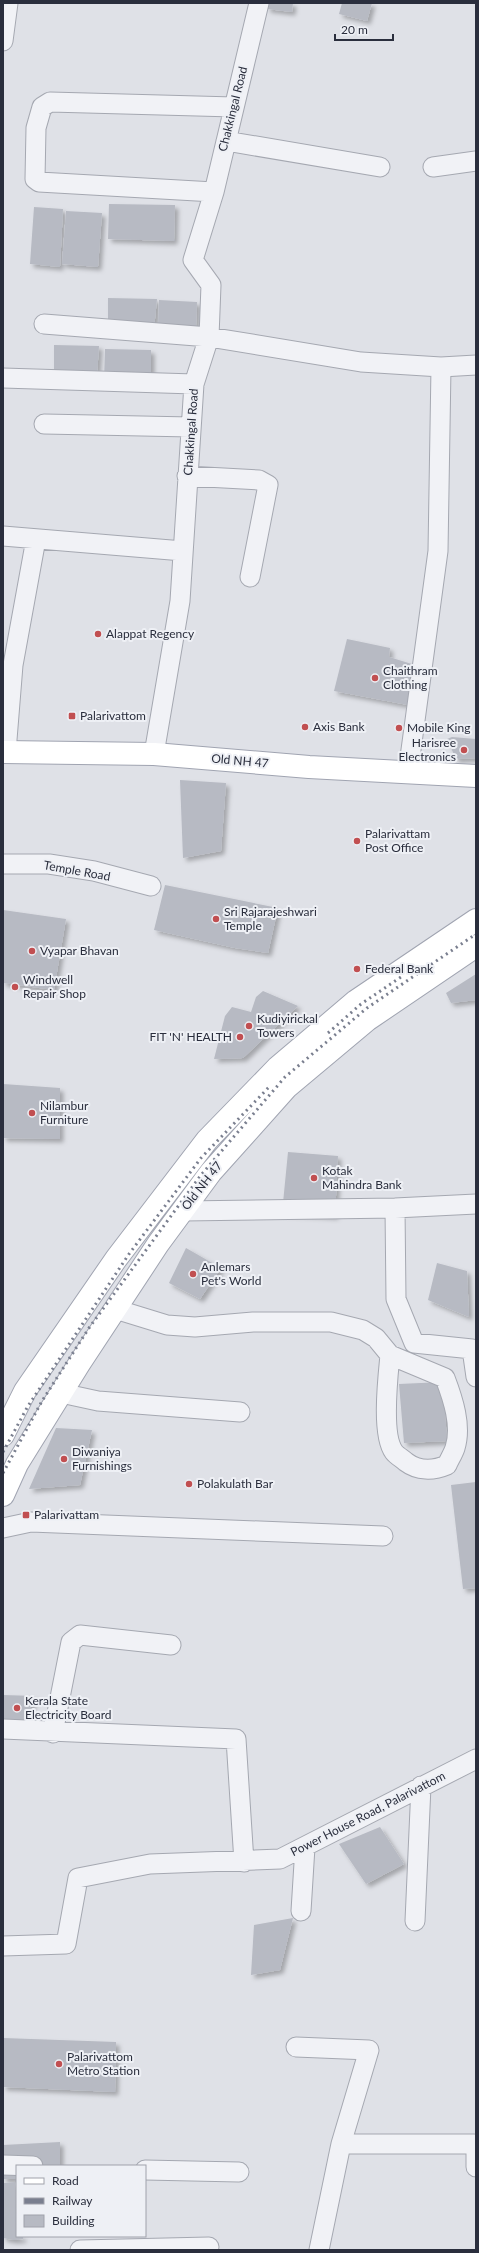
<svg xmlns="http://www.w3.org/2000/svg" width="479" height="2253" font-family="Lato,sans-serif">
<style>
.building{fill:#b7bac3;filter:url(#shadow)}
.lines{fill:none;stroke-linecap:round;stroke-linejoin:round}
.street-casing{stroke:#a5a8b1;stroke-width:21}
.primary-casing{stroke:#a0a4b1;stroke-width:24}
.street{stroke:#f1f2f6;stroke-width:19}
.primary{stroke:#fff;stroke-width:22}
.rail{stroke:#7a7f8f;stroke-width:3;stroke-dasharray:2 4;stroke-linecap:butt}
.poi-dot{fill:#c14f51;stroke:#eef0f5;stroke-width:1.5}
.labels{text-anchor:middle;stroke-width:4;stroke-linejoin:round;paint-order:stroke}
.street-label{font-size:12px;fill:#2a2e3d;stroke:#eef0f5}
.poi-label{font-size:12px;fill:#2a2e3d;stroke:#eef0f5;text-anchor:start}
</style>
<defs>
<filter id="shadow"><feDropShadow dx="3.5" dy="3.5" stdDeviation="2" flood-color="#0004"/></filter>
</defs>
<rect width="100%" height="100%" fill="#dfe1e7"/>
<path class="building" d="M 267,3 L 293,3 L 292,12 L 267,9 Z
M 342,3 L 372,3 L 367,21 L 339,14 Z
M 109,204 L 175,205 L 174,241 L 108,239 Z
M 34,207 L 63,209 L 60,267 L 30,264 Z
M 66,211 L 102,213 L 98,267 L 62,264 Z
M 108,298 L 157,299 L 154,329 L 108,327 Z
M 159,300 L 197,302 L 196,327 L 158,325 Z
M 54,345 L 99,346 L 97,375 L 54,374 Z
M 105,349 L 151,350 L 151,381 L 104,380 Z
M 347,639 L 390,648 L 389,657 L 415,665 L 408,705 L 334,691 Z
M 452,737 L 476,739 L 476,758 L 456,759 L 447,739 Z
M 180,780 L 226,783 L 221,851 L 183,858 Z
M 165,885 L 278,908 L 268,953 L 235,948 L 154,930 Z
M 3,910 L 66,919 L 54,990 L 3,983 Z
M 476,974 L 476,1000 L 451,1003 L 446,993 Z
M 263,991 L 298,1006 L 243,1058 L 214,1059 L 225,1016 L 232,1007 L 251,1012 L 256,997 Z
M 3,1084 L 60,1088 L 60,1139 L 3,1138 Z
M 288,1152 L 338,1156 L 335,1216 L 282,1213 Z
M 186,1248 L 221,1268 L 200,1299 L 169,1283 Z
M 437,1263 L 467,1271 L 469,1317 L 428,1300 Z
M 443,1382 L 447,1441 L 404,1443 L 399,1384 Z
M 56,1428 L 92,1430 L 80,1485 L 29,1489 Z
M 476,1482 L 476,1588 L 463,1589 L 451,1485 Z
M 3,1695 L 35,1696 L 26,1721 L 3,1724 Z
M 380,1827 L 404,1864 L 366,1884 L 339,1844 Z
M 293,1918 L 280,1970 L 251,1975 L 254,1925 Z
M 3,2038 L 116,2042 L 115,2092 L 3,2087 Z
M 60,2142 L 60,2166 L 17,2166 L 17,2179 L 3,2179 L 3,2145 Z
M 15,2182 L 17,2236 L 23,2236 L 23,2239 L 14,2240 L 3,2238 L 3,2183 Z"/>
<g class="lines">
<g class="street-casing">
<path id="street" d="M 3,41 L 8,3
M 226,141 L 380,167
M 433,167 L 476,161
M 214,192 L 39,182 L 35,179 L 36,128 L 42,107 L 50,102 L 234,107
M 44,324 L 209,337 L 361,362 L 441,367 L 438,551 L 408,772
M 441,367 L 476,365
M 3,378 L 194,384
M 44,424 L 191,427
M 187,476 L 259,480 L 268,485 L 250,577
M 3,536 L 183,551
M 6,752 L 13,665 L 36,539
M 154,754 L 180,601 L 194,384 L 209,337 L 211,285 L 193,260 L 214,192 L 259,3
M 3,864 L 49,864 L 94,871 L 151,886
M 395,1208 L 396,1299 L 414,1343 L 472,1349 L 476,1377
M 183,1211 L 395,1208 L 476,1204
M 115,1309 L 167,1325 L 195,1327 L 253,1322 L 331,1322 L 363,1330 L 376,1338 L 390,1355 L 445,1378 C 453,1399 462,1426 455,1448 C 453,1454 449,1460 447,1465 C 433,1471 418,1471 406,1462 C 403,1459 397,1456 394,1452 C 381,1435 388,1376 390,1355
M 61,1393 L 98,1401 L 240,1412
M 3,1528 L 31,1522 L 383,1536
M 3,1729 L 236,1739 L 244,1862
M 53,1733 L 71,1642 L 80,1635 L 171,1645
M 301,1911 L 305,1847
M 415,1921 L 421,1786
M 3,1946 L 66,1944 L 78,1878 L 150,1864 L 280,1859 L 476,1759
M 296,2047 L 369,2050 L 341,2144
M 476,2144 L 476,2167
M 3,2165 L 33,2166
M 145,2170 L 239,2172
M 80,2250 L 209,2247
M 319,2250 L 341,2144 L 474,2144"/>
</g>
<g class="primary-casing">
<path id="primary" d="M 3,752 L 154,754 L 309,767 L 476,776
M 3,1435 L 25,1391 L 116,1259 L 207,1140 L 277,1068 L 356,1001 L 476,920
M 3,1495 L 17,1464 L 79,1364 L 158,1244 L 211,1172 L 287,1087 L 367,1020 L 476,946"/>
</g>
<use href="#street" class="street"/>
<use href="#primary" class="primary"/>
<path class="rail" d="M 328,1033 L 361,1004 L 401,977
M 3,1452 L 28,1406 L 129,1254 L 201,1158 L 269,1087
M 3,1473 L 42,1401 L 89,1328 L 201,1175 L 285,1077 L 367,1008 L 476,934"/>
</g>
<g class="poi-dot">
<circle cx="98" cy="634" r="4"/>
<circle cx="375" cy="678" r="4"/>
<rect x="68" y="712" width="8" height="8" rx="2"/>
<circle cx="305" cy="727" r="4"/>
<circle cx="399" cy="728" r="4"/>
<circle cx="464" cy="750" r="4"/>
<circle cx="357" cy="841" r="4"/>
<circle cx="216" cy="919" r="4"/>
<circle cx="32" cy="951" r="4"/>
<circle cx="357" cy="969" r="4"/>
<circle cx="15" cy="987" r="4"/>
<circle cx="249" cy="1026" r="4"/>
<circle cx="240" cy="1037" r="4"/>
<circle cx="32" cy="1113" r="4"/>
<circle cx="314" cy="1178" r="4"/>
<circle cx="193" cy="1274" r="4"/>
<circle cx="64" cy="1459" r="4"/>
<circle cx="189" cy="1484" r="4"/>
<rect x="22" y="1511" width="8" height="8" rx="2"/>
<circle cx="17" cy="1708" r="4"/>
<circle cx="59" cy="2064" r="4"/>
</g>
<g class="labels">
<g class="street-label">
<text transform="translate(233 109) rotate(-76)" y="4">Chakkingal Road</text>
<text transform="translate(191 432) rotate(-86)" y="4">Chakkingal Road</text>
<text transform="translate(240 761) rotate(5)" y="4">Old NH 47</text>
<text transform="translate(77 871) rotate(10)" y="4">Temple Road</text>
<text transform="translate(202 1186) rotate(-52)" y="4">Old NH 47</text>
<text transform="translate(368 1814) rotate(-27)" y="4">Power House Road, Palarivattom</text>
</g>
<g class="poi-label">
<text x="106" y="638">Alappat Regency</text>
<text x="383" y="675">Chaithram<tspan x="383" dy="14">Clothing</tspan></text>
<text x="80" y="720">Palarivattom</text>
<text x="313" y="731">Axis Bank</text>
<text x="407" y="732">Mobile King</text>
<text x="456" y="747" text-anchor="end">Harisree<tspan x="456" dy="14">Electronics</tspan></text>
<text x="365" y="838">Palarivattam<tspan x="365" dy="14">Post Office</tspan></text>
<text x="224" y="916">Sri Rajarajeshwari<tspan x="224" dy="14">Temple</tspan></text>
<text x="40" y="955">Vyapar Bhavan</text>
<text x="365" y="973">Federal Bank</text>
<text x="23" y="984">Windwell<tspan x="23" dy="14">Repair Shop</tspan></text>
<text x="257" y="1023">Kudiyirickal<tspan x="257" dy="14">Towers</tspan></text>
<text x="232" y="1041" text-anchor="end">FIT 'N' HEALTH</text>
<text x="40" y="1110">Nilambur<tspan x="40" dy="14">Furniture</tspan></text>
<text x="322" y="1175">Kotak<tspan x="322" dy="14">Mahindra Bank</tspan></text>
<text x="201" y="1271">Anlemars<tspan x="201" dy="14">Pet's World</tspan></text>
<text x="72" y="1456">Diwaniya<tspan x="72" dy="14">Furnishings</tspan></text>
<text x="197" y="1488">Polakulath Bar</text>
<text x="34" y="1519">Palarivattam</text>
<text x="25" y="1705">Kerala State<tspan x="25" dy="14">Electricity Board</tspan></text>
<text x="67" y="2061">Palarivattom<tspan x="67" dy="14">Metro Station</tspan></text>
</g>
</g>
<rect width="479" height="2253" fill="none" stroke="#2a2e3d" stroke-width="8"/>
<rect x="16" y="2165" width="130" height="72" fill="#eef0f5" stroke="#a0a2ab"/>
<rect x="24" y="2178" width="20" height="6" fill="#ffffff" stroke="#a0a2ab"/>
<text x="52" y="2185" font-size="12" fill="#2a2e3d">Road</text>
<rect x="24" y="2198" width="20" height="6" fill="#7a7f8f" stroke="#a0a2ab"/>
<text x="52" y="2205" font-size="12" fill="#2a2e3d">Railway</text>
<rect x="24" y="2215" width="20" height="12" fill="#b7bac3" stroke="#a0a2ab"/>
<text x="52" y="2225" font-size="12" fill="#2a2e3d">Building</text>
<path d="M335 34v6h58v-6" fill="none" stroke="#2a2e3d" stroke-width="2"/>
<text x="341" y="34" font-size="12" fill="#2a2e3d" stroke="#eef0f5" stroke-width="3" paint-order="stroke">20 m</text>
</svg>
